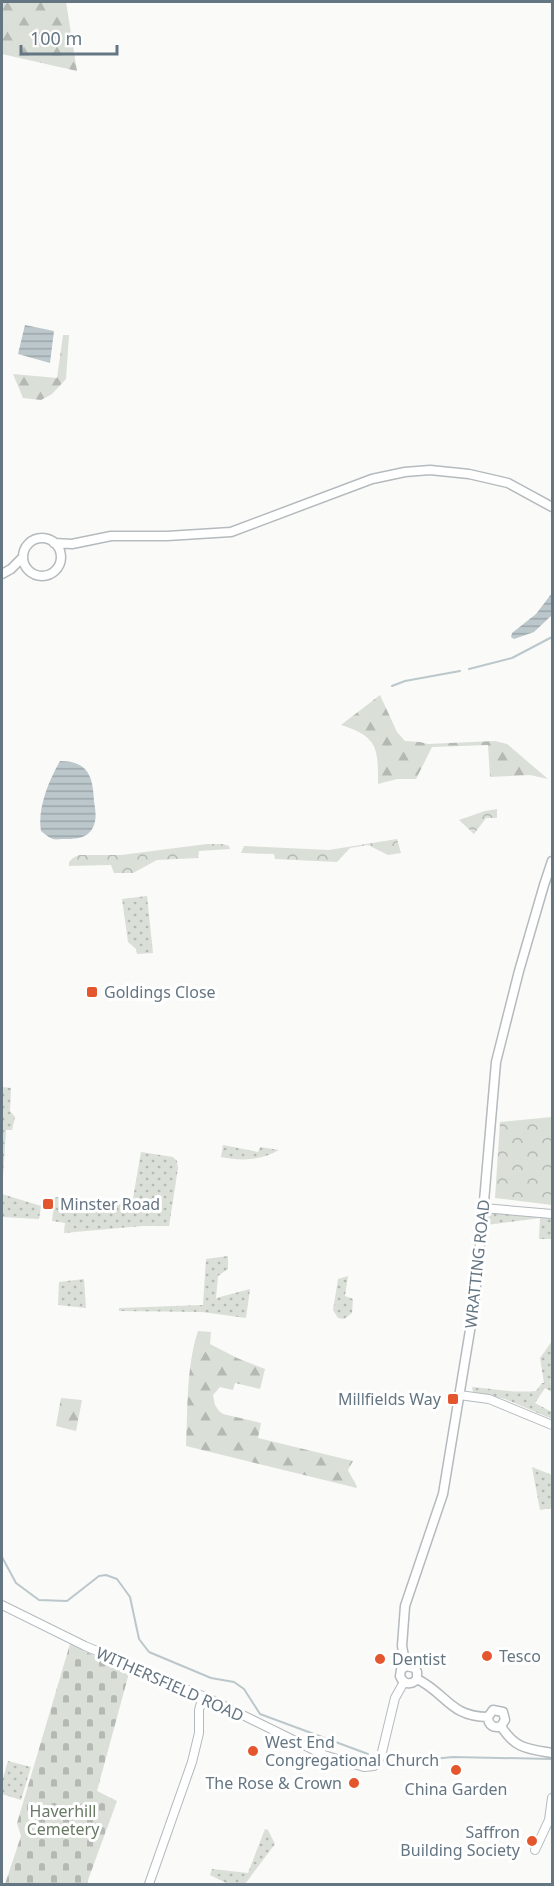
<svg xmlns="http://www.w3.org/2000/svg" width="554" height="1886" font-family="'Noto Sans',sans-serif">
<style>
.grass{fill:url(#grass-dots)}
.forest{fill:url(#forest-firs)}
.cemetery{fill:url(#cemetery-stones)}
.park{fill:url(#park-crowns)}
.water{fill:url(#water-rules)}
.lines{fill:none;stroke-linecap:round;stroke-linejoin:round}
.stream{stroke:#bbc7cb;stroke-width:2}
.secondary-casing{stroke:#b3babf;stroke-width:10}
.primary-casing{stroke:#b5babe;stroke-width:11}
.secondary{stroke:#fff;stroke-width:8}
.primary{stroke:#fff;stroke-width:8}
.poi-dot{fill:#e4572e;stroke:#fff;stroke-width:2}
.labels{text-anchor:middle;stroke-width:6;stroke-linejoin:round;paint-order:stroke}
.poi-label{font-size:16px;fill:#657683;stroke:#fff;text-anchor:start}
.street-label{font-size:16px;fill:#657683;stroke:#fff}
.park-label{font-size:16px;fill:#687a64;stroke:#fff}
</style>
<defs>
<pattern id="grass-dots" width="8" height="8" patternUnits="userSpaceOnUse" patternTransform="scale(1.5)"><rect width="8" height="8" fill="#dadfd7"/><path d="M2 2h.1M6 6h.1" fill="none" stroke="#b4b9b4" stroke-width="1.8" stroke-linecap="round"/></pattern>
<pattern id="forest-firs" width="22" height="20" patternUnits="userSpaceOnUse" patternTransform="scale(1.5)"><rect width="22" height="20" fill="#dadfd7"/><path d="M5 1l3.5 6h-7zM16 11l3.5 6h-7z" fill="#b4b9b4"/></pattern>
<pattern id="cemetery-stones" width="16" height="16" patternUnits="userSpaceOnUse" patternTransform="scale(1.5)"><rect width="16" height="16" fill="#dadfd7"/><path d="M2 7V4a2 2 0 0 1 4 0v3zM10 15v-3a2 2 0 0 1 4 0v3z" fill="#b4b9b4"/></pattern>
<pattern id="park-crowns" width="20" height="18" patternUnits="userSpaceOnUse" patternTransform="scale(1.5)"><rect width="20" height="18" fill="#dadfd7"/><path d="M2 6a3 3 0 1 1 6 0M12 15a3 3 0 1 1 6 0" fill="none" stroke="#b4b9b4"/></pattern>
<pattern id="water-rules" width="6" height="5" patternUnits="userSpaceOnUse" patternTransform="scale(1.5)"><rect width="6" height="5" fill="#bbc7cb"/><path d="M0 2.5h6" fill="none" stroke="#9ca6aa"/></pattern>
</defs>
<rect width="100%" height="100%" fill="#fafaf8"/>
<path class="grass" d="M 147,896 L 153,953 L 137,954 L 136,949 L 128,942 L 122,899 Z
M 2,1087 L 11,1088 L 10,1111 L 15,1117 L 12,1130 L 6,1130 L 2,1193 Z
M 223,1145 L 258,1152 L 260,1147 L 279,1150 C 259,1161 242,1161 221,1157 Z
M 141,1152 L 173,1157 L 177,1161 L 178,1168 L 169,1226 L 142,1226 L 64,1233 L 65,1223 L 52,1221 L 55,1197 L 132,1204 Z
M 2,1194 L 41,1206 L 39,1219 L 2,1217 Z
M 497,1212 L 552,1218 L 552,1239 L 539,1239 L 540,1218 L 486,1225 L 489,1215 Z
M 228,1256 L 228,1269 L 218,1276 L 216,1298 L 250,1289 L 246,1318 L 202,1312 L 119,1311 L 119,1308 L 203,1305 L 206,1259 Z
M 348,1276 L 345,1296 L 353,1299 L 352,1313 L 344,1319 L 338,1318 L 333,1310 L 338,1279 Z
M 84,1279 L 86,1308 L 58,1305 L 59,1282 Z
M 552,1341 L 551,1350 L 552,1352 L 552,1379 L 550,1382 L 552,1384 L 552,1392 L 545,1388 L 535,1403 L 552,1412 L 552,1419 L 505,1399 L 473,1392 L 472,1387 C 493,1389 514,1393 536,1391 L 542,1383 L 544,1383 L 540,1358 Z
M 532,1467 L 552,1475 L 552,1508 L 540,1510 Z
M 8,1761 L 31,1767 L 21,1800 L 2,1794 L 2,1782 Z
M 265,1829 L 268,1830 L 275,1844 L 245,1884 L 228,1884 L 210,1875 L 212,1869 L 248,1873 Z"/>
<path class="forest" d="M 2,2 L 66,2 L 77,71 L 2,54 Z
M 63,335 L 69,335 L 66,379 L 52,394 L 41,400 L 23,398 L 13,374 L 57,378 Z
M 380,695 L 397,732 L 405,741 L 420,742 L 428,744 L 495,741 L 507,744 L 548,779 L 530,775 L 490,777 L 488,745 L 432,747 L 416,779 L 397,779 L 378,784 C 378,749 379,737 341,725 Z
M 198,1331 L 211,1332 L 210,1344 L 237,1358 L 265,1369 L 260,1389 L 235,1383 L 233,1390 L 220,1387 L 213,1395 L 215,1405 L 219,1411 L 223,1414 L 261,1423 L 258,1438 L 353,1461 L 348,1470 C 351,1477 356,1482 357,1488 L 186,1446 C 188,1409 186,1367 198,1331 Z
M 61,1398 L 82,1400 L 76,1431 L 56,1426 Z"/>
<path class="cemetery" d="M 70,1644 L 129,1673 L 97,1791 L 117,1801 L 88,1880 L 88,1884 L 5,1884 L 21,1836 L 17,1823 Z"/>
<path class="park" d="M 497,809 L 497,818 L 486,818 L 474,834 L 459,820 L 485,811 Z
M 397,839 L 401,853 L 388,855 L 368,845 L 350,848 L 337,862 L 275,859 L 274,854 L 241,853 L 244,846 L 329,850 Z
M 207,844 L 223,844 L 229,846 L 230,849 L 199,851 L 198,858 L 157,860 L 133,873 L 114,873 L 111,865 L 69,866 L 69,862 L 73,858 L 79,855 L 121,855 Z
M 552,1117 L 552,1205 L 495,1198 L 500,1122 Z"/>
<path class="water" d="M 25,325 L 54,331 L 50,363 L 18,354 Z
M 552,593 L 552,615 L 534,632 L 514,639 L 511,637 L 512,633 L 536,614 Z
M 60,761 C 88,761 93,776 94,801 C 95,808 97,817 94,825 C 89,839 76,839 63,839 C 60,839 56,840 53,839 C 49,838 45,834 41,831 C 37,809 49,780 60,761 Z"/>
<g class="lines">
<path class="stream" d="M 469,669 L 512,658 L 552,637
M 392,686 L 405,681 L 460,671
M 2,1557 L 16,1583 L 39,1600 L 67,1601 L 99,1576 L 106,1575 L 117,1579 L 130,1597 L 139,1639 L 149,1652 L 211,1678 L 234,1682 L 244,1689 L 260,1714 L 368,1754
M 392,1763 L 453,1757 L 552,1759"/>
<g class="secondary-casing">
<path id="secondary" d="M 483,1208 L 552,1214
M 459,1395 L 489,1399 L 552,1425
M 2,1605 L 85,1646 L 212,1700 L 324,1755 L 364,1767 L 374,1766 L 381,1756 L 395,1698 L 404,1682
M 535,1850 L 549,1820 L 552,1798
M 149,1884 L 192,1762 L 199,1733 L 199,1710 L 203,1696"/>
</g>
<g class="primary-casing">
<path id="primary" d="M23 557a19 19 0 1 1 38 0a19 19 0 1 1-38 0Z
M 54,543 L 72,544 L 111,536 L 167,536 L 231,532 L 372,479 L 405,472 L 430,470 L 469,474 L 508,483 L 552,507
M 2,574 L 11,569 L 23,557
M 406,1666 L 415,1668 L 417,1672 L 417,1679
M 417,1679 C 411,1686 403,1684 400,1676 L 401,1670 L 406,1666 L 402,1646 L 405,1606 L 443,1494 L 474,1306 L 483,1213 L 496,1062 L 519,971 L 544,885 L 552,861
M 417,1679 C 446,1693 450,1717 488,1717
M 488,1717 L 493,1710 L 503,1712 L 505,1720 L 501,1726
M 488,1717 C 488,1725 494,1729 501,1726
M 501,1726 C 515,1749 528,1749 552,1753"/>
</g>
<use href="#secondary" class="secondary"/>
<use href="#primary" class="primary"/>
</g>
<g class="poi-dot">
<rect x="86" y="986" width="12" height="12" rx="3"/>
<rect x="42" y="1198" width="12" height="12" rx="3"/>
<rect x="447" y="1393" width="12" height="12" rx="3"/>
<circle cx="487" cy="1656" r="6"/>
<circle cx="380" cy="1659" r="6"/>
<circle cx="253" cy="1751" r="6"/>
<circle cx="456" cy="1770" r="6"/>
<circle cx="354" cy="1783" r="6"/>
<circle cx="532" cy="1841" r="6"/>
</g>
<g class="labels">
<g class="poi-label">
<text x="104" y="998">Goldings Close</text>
<text x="60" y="1210">Minster Road</text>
<text x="441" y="1405" text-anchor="end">Millfields Way</text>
<text x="499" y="1662">Tesco</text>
<text x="392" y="1665">Dentist</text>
<text x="265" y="1748">West End<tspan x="265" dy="18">Congregational Church</tspan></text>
<text x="342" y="1789" text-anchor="end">The Rose &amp; Crown</text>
<text x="456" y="1795" text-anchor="middle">China Garden</text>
<text x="520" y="1838" text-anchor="end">Saffron<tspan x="520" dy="18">Building Society</tspan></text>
</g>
<g class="street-label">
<text transform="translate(477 1264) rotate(-84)" y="6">WRATTING ROAD</text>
<text transform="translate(170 1684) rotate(24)" y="6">WITHERSFIELD ROAD</text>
</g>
<g class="park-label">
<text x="63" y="1817">Haverhill<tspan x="63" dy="18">Cemetery</tspan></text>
</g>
</g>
<rect width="554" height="1886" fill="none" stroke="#657683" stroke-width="6"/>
<path d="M21 45v9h96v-9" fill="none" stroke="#657683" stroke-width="3"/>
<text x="30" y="45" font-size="18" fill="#657683" stroke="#ffffff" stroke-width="4.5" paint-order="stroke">100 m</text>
</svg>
